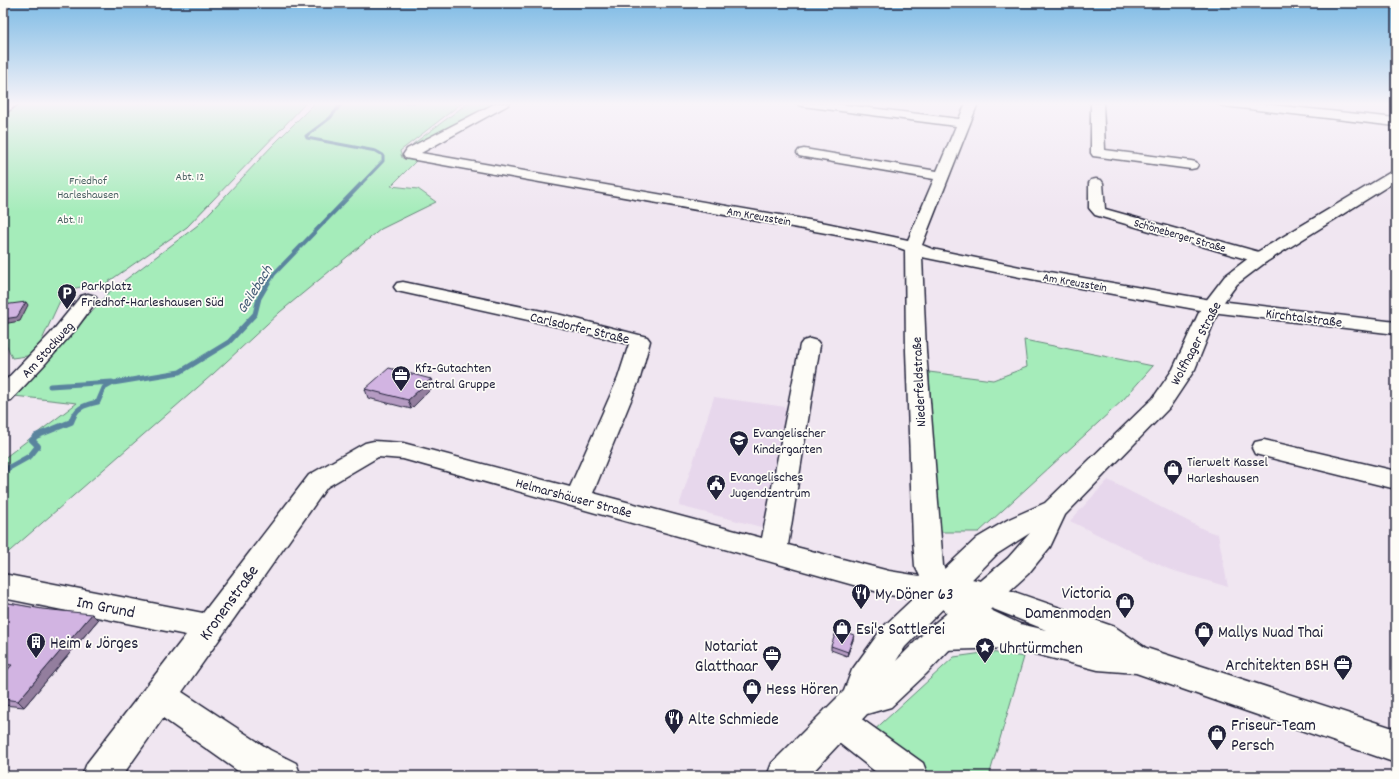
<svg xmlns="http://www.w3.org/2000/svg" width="1399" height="779" font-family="Dekko,sans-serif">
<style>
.built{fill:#e7d7ec}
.green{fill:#a5ecba;stroke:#64877a}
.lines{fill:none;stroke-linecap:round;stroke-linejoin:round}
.stream-far3{stroke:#5a849e;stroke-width:3}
.stream-far2{stroke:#5a849e;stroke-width:4}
.stream-far1{stroke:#5a849e;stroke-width:5}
.stream{stroke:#5a849e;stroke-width:6}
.street-casing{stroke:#22223b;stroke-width:3}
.secondary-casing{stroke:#22223b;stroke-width:3}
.primary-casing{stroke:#22223b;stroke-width:3}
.street{fill:#fdfcf7;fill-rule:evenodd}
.secondary{fill:#fdfcf7;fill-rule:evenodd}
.primary{fill:#fdfcf7;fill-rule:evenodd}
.wall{fill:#b59bc2;stroke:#22223b}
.shaded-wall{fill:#937e9e;stroke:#22223b}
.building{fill:#d2b4e2;stroke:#22223b}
.labels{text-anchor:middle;stroke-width:3.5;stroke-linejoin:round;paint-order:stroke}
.far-park-label{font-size:12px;fill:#495f61;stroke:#fdfcf7}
.far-street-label{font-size:12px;fill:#22223b;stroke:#fdfcf7}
.poi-label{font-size:14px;fill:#22223b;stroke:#fdfcf7;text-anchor:start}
.street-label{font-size:14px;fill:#22223b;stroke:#fdfcf7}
.water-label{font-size:15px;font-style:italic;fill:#435b75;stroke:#fdfcf7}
.near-poi-label{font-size:17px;fill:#22223b;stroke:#fdfcf7;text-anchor:start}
.near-street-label{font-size:17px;fill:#22223b;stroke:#fdfcf7}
</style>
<rect width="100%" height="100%" fill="#f0e6f1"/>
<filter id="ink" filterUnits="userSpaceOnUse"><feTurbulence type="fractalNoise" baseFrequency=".025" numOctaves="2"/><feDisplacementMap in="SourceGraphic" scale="8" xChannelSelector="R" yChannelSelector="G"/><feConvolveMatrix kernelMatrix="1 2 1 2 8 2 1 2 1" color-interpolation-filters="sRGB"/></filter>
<g filter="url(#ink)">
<path class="built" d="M 714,397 L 793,408 L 769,529 L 679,506 Z
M 1108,480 L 1207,531 L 1218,534 L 1228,587 L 1168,569 L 1070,521 Z"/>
<path class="green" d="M 20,103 L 306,103 L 187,227 L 105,284 L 100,286 L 92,285 L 65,290 L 35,355 L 12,358 L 3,336 L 3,118 L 6,117 L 3,117 L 3,112 Z
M 315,103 L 462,103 L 400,151 L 402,158 L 416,161 L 391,186 L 418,189 L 436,202 L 381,229 L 280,312 L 213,374 L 3,557 L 3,459 L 77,403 L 14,396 L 41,368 L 108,293 L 198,225 L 272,146 Z
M 468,103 L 500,103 L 413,149 L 410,149 L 413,144 Z
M 1024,340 L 1153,366 L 1123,400 L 979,532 L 938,532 L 929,372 L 993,380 L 1027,367 Z
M 990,652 L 1024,657 L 989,776 L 930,776 L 870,734 L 954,657 Z"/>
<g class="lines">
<path class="stream-far3" d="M 342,103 L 330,118 L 306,136 L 307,138 L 376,151 L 383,155 L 383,161 L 360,185"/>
<path class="stream-far2" d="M 266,287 L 274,274 L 361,184"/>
<path class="stream-far1" d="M 50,386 L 112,382
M 74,416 C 78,406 89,404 98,402 L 104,388 L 113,383 L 180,372 L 229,342 L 255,314 L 259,298 L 266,286"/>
<path class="stream" d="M 3,471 L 30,456 L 38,446 L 32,440 L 36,436 L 71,422 L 74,415"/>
<g class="street-casing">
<path id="street" d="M 5,103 L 19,103 L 7,112 L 3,113 L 3,104 Z
M 496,103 L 510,103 L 508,105 L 421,153 L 826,223 L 908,240 L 934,179 L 804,157 L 799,156 L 797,153 L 799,150 L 804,149 L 937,171 L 956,126 L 803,106 L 799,105 L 797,103 L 830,103 L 959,119 L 966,103 L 978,103 L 922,245 L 932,249 L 1020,267 L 1211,300 L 1396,322 L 1396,334 L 1211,312 L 1020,277 L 922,257 L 926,351 L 941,540 L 943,566 L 957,591 L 952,600 L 942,603 L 889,595 L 403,459 L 378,457 L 327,487 L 182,692 L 270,750 L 296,763 L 301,776 L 245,776 L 163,718 L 122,776 L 82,776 L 87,763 L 186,635 L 3,598 L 3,574 L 203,613 L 309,475 L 365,443 L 374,441 L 403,443 L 570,487 L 618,378 L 629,344 L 560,327 L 397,291 L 394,287 L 397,283 L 403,282 L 561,315 L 647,337 L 650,341 L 640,378 L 593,493 L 762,538 L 800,345 L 803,341 L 810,339 L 817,341 L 820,345 L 788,545 L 889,571 L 920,576 L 915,566 L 913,540 L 906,351 L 905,250 L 894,246 L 826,233 L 410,159 L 405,158 L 403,155 L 407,149 Z
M 1091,103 L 1103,103 L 1105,150 L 1191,161 L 1196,162 L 1198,165 L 1196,168 L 1191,169 L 1093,156 L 1091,153 Z
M 1218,103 L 1254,103 L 1396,118 L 1396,126 L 1224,106 L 1220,105 Z
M 1096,179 L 1101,180 L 1103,183 L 1105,209 L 1266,254 L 1269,258 L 1266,262 L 1260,263 L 1095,215 L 1089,208 L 1089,183 L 1091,180 Z
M 88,294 L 95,296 L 97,300 L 75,330 L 44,365 L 11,400 L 3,402 L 3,383 L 51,333 L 81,296 Z
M 1264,440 L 1396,471 L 1396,489 L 1255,454 L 1252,448 L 1255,442 Z
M 837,705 L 849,710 L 923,763 L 928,776 L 881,776 L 825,732 L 820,721 L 825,710 Z"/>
</g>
<g class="secondary-casing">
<path id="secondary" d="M 967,578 L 986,582 L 1115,627 L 1146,648 L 1396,729 L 1396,763 L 1136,673 L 1098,670 L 1012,648 L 941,650 L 930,647 L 926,637 L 930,627 L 941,624 L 958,623 L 932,600 L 927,591 L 932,582 L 942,579 ZM 978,604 L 983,605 L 1046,630 L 1020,624 Z"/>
</g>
<g class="primary-casing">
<path id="primary" d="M 1396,171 L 1396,181 L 1266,262 L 1237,284 L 1220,307 L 1195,369 L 1169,408 L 1065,515 L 1050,547 L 1028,574 L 996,603 L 979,623 L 952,647 L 926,674 L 891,707 L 867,714 L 809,776 L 767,776 L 772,763 L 844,691 L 852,670 L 883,627 L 977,538 L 1009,519 L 1045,503 L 1153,398 L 1173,369 L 1202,306 L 1225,276 L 1254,254 L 1391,172 ZM 1030,533 L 1008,558 L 976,585 L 957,605 L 930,627 L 896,661 L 905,647 L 997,554 Z"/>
</g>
<use href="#street" class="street"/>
<use href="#secondary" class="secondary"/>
<use href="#primary" class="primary"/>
</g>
<path class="wall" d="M 431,379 L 433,387 L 411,409 L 368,398 L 365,389 Z
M 3,602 L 98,620 L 24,707 L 3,705 L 3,675 L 7,671 L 3,670 Z
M 853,640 L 847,656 L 831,650 L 831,646 Z"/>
<path class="shaded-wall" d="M 26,302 L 28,305 L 20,321 L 3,324 L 3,319 Z
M 431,379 L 433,387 L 411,409 L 408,400 Z
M 92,614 L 98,620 L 24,707 L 18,701 Z
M 854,635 L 853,640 L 847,656 L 848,652 Z"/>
<path class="building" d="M 26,302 L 17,317 L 3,319 L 3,305 Z
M 389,368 L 431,379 L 408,400 L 365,389 Z
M 3,602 L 42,609 L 92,614 L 18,701 L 3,699 L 3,675 L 12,665 L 3,664 L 3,650 L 5,647 L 3,647 Z
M 837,629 L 854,635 L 848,652 L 831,646 Z"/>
</g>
<linearGradient id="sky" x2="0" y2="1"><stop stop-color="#7ebbe5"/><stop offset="0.49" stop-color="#f8f4f9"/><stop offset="1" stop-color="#f8f4f9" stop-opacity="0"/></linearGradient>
<rect width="1399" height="212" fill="url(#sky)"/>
<defs>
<g id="parking-pin" transform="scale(1)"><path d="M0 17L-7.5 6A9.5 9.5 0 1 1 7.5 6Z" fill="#22223b" stroke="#fdfcf7"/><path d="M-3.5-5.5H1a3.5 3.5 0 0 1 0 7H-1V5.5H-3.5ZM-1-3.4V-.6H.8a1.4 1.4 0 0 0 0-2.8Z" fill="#fff"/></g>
<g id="office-pin" transform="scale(1)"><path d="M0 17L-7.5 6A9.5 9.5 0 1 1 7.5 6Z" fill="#22223b" stroke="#fdfcf7"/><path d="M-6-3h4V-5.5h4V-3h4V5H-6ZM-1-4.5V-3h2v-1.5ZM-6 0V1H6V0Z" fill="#fff"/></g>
<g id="school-pin" transform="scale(1)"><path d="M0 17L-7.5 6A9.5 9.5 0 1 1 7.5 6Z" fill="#22223b" stroke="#fdfcf7"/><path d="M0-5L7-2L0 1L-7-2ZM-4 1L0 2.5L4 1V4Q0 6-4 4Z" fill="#fff"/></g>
<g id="shop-pin" transform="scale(1)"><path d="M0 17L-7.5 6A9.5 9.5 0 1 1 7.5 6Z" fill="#22223b" stroke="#fdfcf7"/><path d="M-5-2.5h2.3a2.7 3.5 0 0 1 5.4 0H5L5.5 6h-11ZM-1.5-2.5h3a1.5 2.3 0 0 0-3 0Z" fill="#fff"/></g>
<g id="civic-pin" transform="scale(1)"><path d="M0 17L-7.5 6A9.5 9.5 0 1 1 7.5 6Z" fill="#22223b" stroke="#fdfcf7"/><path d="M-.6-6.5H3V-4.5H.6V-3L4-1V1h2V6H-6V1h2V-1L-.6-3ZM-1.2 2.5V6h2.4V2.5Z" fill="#fff"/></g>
<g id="restaurant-pin" transform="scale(1)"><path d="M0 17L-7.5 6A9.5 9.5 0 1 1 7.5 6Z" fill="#22223b" stroke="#fdfcf7"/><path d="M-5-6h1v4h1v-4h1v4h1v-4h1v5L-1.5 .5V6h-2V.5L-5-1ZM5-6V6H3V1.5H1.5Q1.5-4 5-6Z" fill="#fff"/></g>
<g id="building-pin" transform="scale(1)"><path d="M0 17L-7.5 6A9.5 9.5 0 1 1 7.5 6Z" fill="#22223b" stroke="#fdfcf7"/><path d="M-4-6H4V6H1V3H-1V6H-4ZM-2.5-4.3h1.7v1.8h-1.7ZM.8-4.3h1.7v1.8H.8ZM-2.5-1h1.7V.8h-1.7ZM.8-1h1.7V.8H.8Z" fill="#fff"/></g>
<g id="sight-pin" transform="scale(1)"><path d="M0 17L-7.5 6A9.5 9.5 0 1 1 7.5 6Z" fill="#22223b" stroke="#fdfcf7"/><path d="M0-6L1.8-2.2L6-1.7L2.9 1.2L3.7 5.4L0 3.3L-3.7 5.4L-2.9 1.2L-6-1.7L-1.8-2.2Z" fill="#fff"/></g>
</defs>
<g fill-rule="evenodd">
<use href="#parking-pin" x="67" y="293"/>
<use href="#office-pin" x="401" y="375"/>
<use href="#school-pin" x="739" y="440"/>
<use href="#shop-pin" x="1173" y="469"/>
<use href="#civic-pin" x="716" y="484"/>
<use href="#restaurant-pin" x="861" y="593"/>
<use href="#shop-pin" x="1125" y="602"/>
<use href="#shop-pin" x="842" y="628"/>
<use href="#shop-pin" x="1204" y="631"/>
<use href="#building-pin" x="36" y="642"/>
<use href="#sight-pin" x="985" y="647"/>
<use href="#office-pin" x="772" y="655"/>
<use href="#office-pin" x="1343" y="664"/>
<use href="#shop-pin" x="752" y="688"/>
<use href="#restaurant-pin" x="674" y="718"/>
<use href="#shop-pin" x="1217" y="734"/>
</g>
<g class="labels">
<g class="far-park-label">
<text x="190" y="180">Abt. 12</text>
<text x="88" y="184">Friedhof<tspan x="88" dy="14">Harleshausen</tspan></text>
<text x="70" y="223">Abt. 11</text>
</g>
<g class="far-street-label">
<text transform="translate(759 216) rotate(10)" y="4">Am Kreuzstein</text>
<text transform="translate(1180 235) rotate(16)" y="4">Schöneberger Straße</text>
<text transform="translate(1075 282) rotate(10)" y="4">Am Kreuzstein</text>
</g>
<g class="poi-label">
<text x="81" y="290">Parkplatz<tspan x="81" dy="16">Friedhof-Harleshausen Süd</tspan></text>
<text x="415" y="372">Kfz-Gutachten<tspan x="415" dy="16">Central Gruppe</tspan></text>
<text x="753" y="437">Evangelischer<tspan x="753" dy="16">Kindergarten</tspan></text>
<text x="1187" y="466">Tierwelt Kassel<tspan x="1187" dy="16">Harleshausen</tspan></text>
<text x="730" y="481">Evangelisches<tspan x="730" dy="16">Jugendzentrum</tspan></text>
</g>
<g class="street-label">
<text transform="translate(1304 317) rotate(7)" y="5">Kirchtalstraße</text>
<text transform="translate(580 327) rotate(13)" y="5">Carlsdorfer Straße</text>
<text transform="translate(1195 343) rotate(-62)" y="5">Wolfhager Straße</text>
<text transform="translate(47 349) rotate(-48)" y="5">Am Stockweg</text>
<text transform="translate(918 382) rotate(-93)" y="5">Niederfeldstraße</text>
<text transform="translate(574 497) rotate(15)" y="5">Helmarshäuser Straße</text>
</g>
<g class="water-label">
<text transform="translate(254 289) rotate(-58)" y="5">Geilebach</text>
</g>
<g class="near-poi-label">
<text x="1111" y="598" text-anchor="end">Victoria<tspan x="1111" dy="20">Damenmoden</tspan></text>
<text x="875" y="599">My Döner 63</text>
<text x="856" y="634">Esi's Sattlerei</text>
<text x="1218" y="637">Mallys Nuad Thai</text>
<text x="50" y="648">Heim &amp; Jörges</text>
<text x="758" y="651" text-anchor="end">Notariat<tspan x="758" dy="20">Glatthaar</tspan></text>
<text x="999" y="653">Uhrtürmchen</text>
<text x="1329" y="670" text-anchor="end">Architekten BSH</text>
<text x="766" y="694">Hess Hören</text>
<text x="688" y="724">Alte Schmiede</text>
<text x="1231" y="730">Friseur-Team<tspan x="1231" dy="20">Persch</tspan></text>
</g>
<g class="near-street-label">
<text transform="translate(228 602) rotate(-54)" y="6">Kronenstraße</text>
<text transform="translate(106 606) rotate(11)" y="6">Im Grund</text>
</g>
</g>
<rect width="1399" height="779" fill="none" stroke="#fdfcf7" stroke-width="16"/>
<rect x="8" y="8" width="1383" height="763" fill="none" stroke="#22223b" stroke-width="1.5" filter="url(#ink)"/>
</svg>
